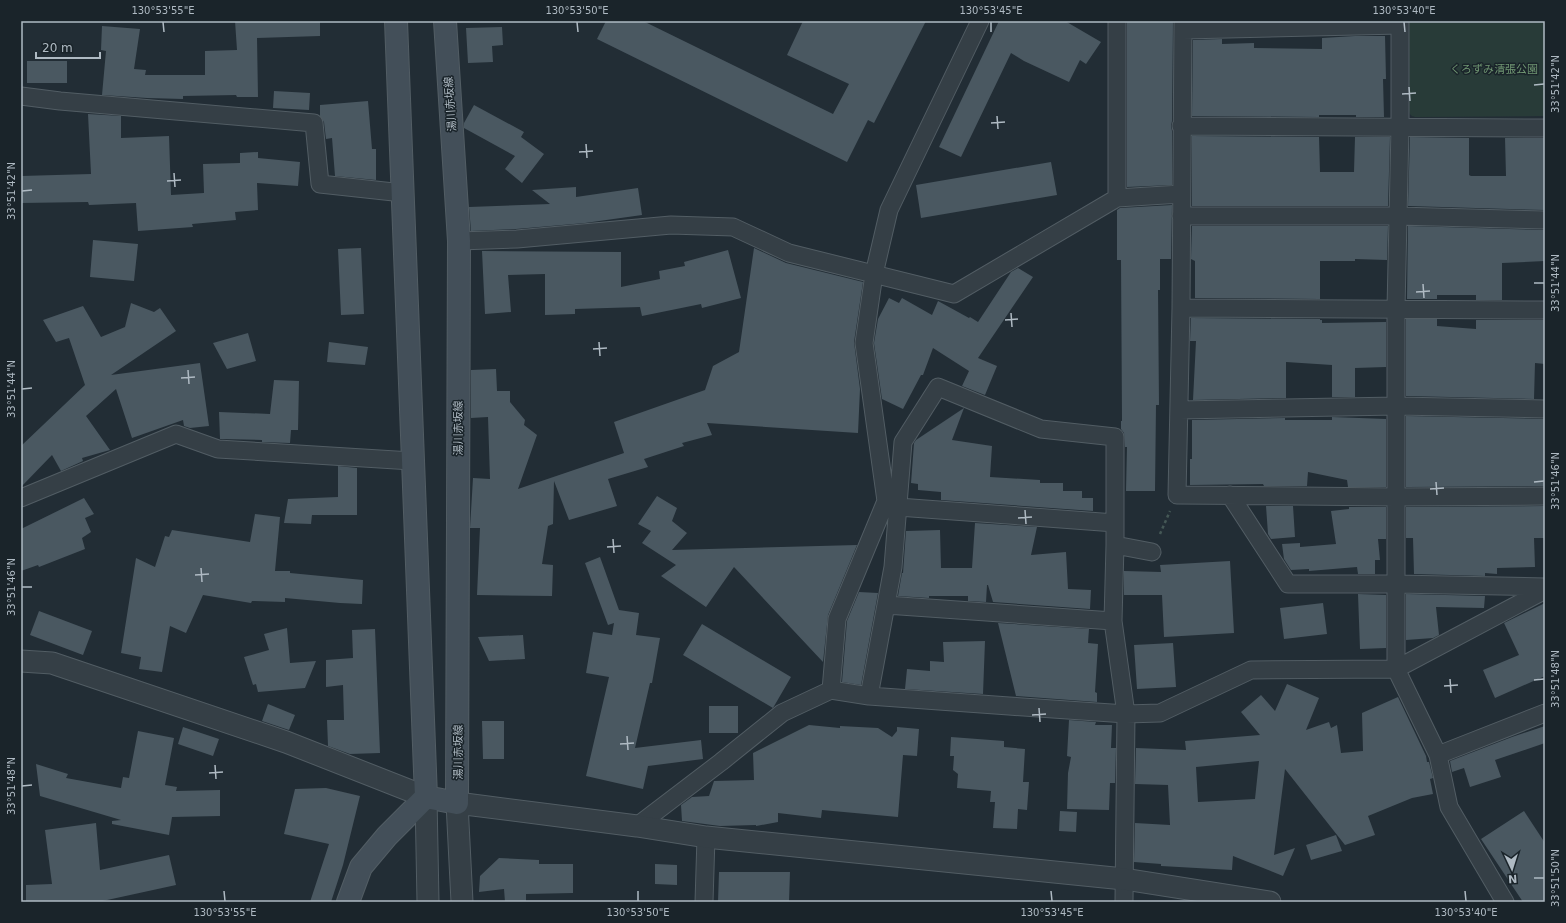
<svg xmlns="http://www.w3.org/2000/svg" width="1566" height="923" font-family="'DejaVu Sans','Noto Sans JP',sans-serif">
<style>
.green{fill:#283b38}
.building{fill:#4a5861;fill-rule:evenodd}
.lines{fill:none;stroke-linecap:round;stroke-linejoin:round}
.minor-casing{stroke:#525d64;stroke-width:19}
.tertiary-casing{stroke:#525d64;stroke-width:23}
.secondary-casing{stroke:#525d64;stroke-width:24}
.path{stroke:#455856;stroke-width:2.5;stroke-dasharray:3 3;stroke-linecap:butt}
.minor{stroke:#353f46;stroke-width:17}
.tertiary{stroke:#353f46;stroke-width:21}
.secondary{stroke:#434f59;stroke-width:22}
.ticks{fill:none;stroke:#afbac3;stroke-width:1.5}
.labels{text-anchor:middle;stroke-width:3;stroke-linejoin:round;paint-order:stroke}
.park-label{font-size:11px;fill:#709672;stroke:#1a242a}
.street-label{font-size:11px;fill:#afbac3;stroke:#1a242a}
.neatline{fill:none;stroke:#afbac3;stroke-width:1.5}
.ticks-label{font-size:10px;text-anchor:middle;fill:#afbac3}
</style>
<rect width="100%" height="100%" fill="#222d35"/>
<path class="green" d="M 1407,21 L 1545,21 L 1545,116 L 1415,117 C 1413,116 1412,117 1410,114 C 1406,107 1407,35 1407,21 Z"/>
<path class="building" d="M 235,21 L 320,21 L 320,36 L 257,38 L 258,97 L 237,97 L 236,95 L 183,96 L 183,99 L 147,98 L 102,95 L 106,51 L 101,50 L 102,26 L 140,29 L 134,69 L 146,70 L 145,75 L 205,75 L 205,51 L 237,50 Z
M 606,21 L 643,21 L 833,114 L 849,84 L 787,55 L 803,21 L 926,21 L 874,123 L 868,120 L 847,162 L 597,39 Z
M 999,21 L 1065,21 L 1101,42 L 1086,64 L 1080,60 L 1069,82 L 1024,61 L 1011,53 L 961,157 L 939,147 Z
M 1127,21 L 1173,21 L 1172,121 L 1171,126 L 1172,131 L 1172,185 L 1127,187 Z
M 502,27 L 503,45 L 492,46 L 493,62 L 468,63 L 466,28 Z
M 1355,36 L 1385,36 L 1386,79 L 1383,79 L 1384,117 L 1356,117 L 1356,115 L 1319,115 L 1319,117 L 1192,116 L 1193,40 L 1222,39 L 1222,44 L 1254,43 L 1254,48 L 1322,49 L 1322,38 Z
M 27,61 L 67,61 L 67,83 L 27,83 Z
M 274,91 L 310,93 L 309,110 L 273,108 Z
M 368,101 L 372,149 L 376,149 L 376,180 L 335,176 L 332,138 L 326,139 L 324,122 L 320,116 L 320,105 Z
M 474,105 L 524,132 L 521,137 L 544,154 L 522,183 L 505,169 L 515,156 L 464,128 L 464,123 Z
M 88,114 L 121,116 L 121,138 L 169,136 L 171,195 L 204,193 L 203,164 L 240,163 L 240,153 L 258,152 L 258,158 L 300,162 L 298,186 L 257,183 L 258,210 L 235,212 L 236,220 L 192,224 L 193,227 L 138,231 L 136,203 L 89,205 L 88,202 L 21,203 L 21,176 L 91,174 Z
M 1192,136 L 1319,137 L 1320,172 L 1354,172 L 1355,137 L 1390,137 L 1388,206 L 1192,206 Z
M 1410,137 L 1469,138 L 1469,175 L 1471,176 L 1506,176 L 1505,138 L 1545,138 L 1545,210 L 1408,206 Z
M 1051,162 L 1057,195 L 921,218 L 916,185 Z
M 576,187 L 576,197 L 638,188 L 642,215 L 585,223 L 516,229 L 471,231 L 469,207 L 550,204 L 532,190 Z
M 1172,205 L 1171,259 L 1160,259 L 1160,290 L 1158,290 L 1159,405 L 1156,405 L 1155,491 L 1126,491 L 1127,447 L 1125,447 L 1124,433 L 1121,429 L 1121,421 L 1122,421 L 1121,260 L 1117,260 L 1117,210 L 1120,208 Z
M 1192,226 L 1388,226 L 1387,260 L 1355,259 L 1355,261 L 1320,261 L 1320,299 L 1195,298 L 1195,261 L 1191,259 Z
M 1408,226 L 1545,230 L 1545,261 L 1502,263 L 1502,300 L 1476,300 L 1476,295 L 1437,295 L 1437,299 L 1407,299 Z
M 93,240 L 138,244 L 134,281 L 90,277 Z
M 361,248 L 364,314 L 341,315 L 338,249 Z
M 754,248 L 786,263 L 863,282 L 854,342 L 860,389 L 858,433 L 707,423 L 712,435 L 682,443 L 684,446 L 644,459 L 648,467 L 608,479 L 617,506 L 569,520 L 554,481 L 553,524 L 548,526 L 542,564 L 553,565 L 552,596 L 477,595 L 480,528 L 470,528 L 473,478 L 490,479 L 488,417 L 471,418 L 471,370 L 496,369 L 497,391 L 510,391 L 510,402 L 525,420 L 524,425 L 537,435 L 518,489 L 624,453 L 614,422 L 705,390 L 713,366 L 739,352 Z
M 728,250 L 741,298 L 702,308 L 701,304 L 642,316 L 640,307 L 575,309 L 575,314 L 545,315 L 545,274 L 508,275 L 511,312 L 485,314 L 482,251 L 621,252 L 621,287 L 660,279 L 659,271 L 685,266 L 684,262 Z
M 1018,268 L 1033,277 L 978,358 L 997,366 L 985,395 L 962,386 L 969,371 L 933,348 L 923,375 L 921,375 L 903,409 L 882,399 L 874,343 L 878,319 L 889,298 L 899,303 L 902,298 L 932,315 L 938,301 L 969,318 L 970,317 L 978,322 L 1011,272 Z
M 131,303 L 154,312 L 160,308 L 176,331 L 111,375 L 200,363 L 209,426 L 190,428 L 184,426 L 183,420 L 132,438 L 116,389 L 86,416 L 110,450 L 82,458 L 83,461 L 61,471 L 52,455 L 21,487 L 21,446 L 85,385 L 69,338 L 56,342 L 43,320 L 83,306 L 101,337 L 125,327 Z
M 1191,318 L 1320,319 L 1320,320 L 1322,320 L 1322,323 L 1386,322 L 1386,367 L 1355,368 L 1355,397 L 1332,397 L 1332,365 L 1286,362 L 1286,398 L 1193,400 L 1196,341 L 1190,341 Z
M 1406,319 L 1437,319 L 1437,326 L 1476,329 L 1476,320 L 1545,320 L 1545,364 L 1535,363 L 1534,399 L 1406,396 Z
M 248,333 L 256,361 L 227,369 L 213,343 Z
M 329,342 L 368,347 L 365,365 L 327,362 Z
M 274,380 L 299,381 L 298,430 L 291,430 L 290,443 L 262,442 L 262,440 L 220,439 L 219,412 L 270,414 Z
M 964,408 L 952,440 L 992,446 L 990,477 L 1040,480 L 1040,483 L 1063,483 L 1063,491 L 1082,491 L 1082,498 L 1093,498 L 1093,511 L 941,500 L 941,492 L 918,490 L 918,484 L 911,483 L 914,443 L 916,440 Z
M 1406,416 L 1545,419 L 1545,486 L 1406,487 Z
M 1332,417 L 1386,419 L 1386,487 L 1348,487 L 1347,480 L 1308,472 L 1307,486 L 1264,486 L 1263,484 L 1190,485 L 1190,459 L 1192,459 L 1192,420 L 1285,418 L 1285,420 L 1332,420 Z
M 338,466 L 357,468 L 357,515 L 312,515 L 311,524 L 284,523 L 288,499 L 338,497 Z
M 657,496 L 677,508 L 672,521 L 687,533 L 672,550 L 857,545 L 828,615 L 823,662 L 734,567 L 706,607 L 661,576 L 676,565 L 642,543 L 651,531 L 638,524 Z
M 84,498 L 94,514 L 85,518 L 91,532 L 82,538 L 85,549 L 39,567 L 38,565 L 21,571 L 21,529 Z
M 1266,506 L 1293,506 L 1295,537 L 1271,539 L 1268,534 Z
M 1545,506 L 1545,538 L 1534,538 L 1535,567 L 1497,568 L 1497,574 L 1485,573 L 1485,576 L 1414,574 L 1413,538 L 1406,538 L 1406,507 Z
M 1349,507 L 1386,507 L 1386,539 L 1378,539 L 1380,560 L 1375,560 L 1375,574 L 1358,574 L 1357,567 L 1309,571 L 1309,569 L 1291,570 L 1284,559 L 1282,544 L 1300,543 L 1300,547 L 1336,544 L 1331,511 L 1349,509 Z
M 255,514 L 280,517 L 275,571 L 290,571 L 290,573 L 363,580 L 362,604 L 340,603 L 285,598 L 285,602 L 252,601 L 251,603 L 203,595 L 186,633 L 170,626 L 162,672 L 139,669 L 141,657 L 121,653 L 136,558 L 155,567 L 165,536 L 169,537 L 172,530 L 250,542 Z
M 975,523 L 1037,527 L 1031,555 L 1066,552 L 1068,589 L 1091,590 L 1090,609 L 993,602 L 988,585 L 987,585 L 986,602 L 968,601 L 968,596 L 929,596 L 929,598 L 898,596 L 902,573 L 903,573 L 906,531 L 940,530 L 941,568 L 972,568 Z
M 600,557 L 619,610 L 639,613 L 636,635 L 660,638 L 652,683 L 650,683 L 635,748 L 701,740 L 703,759 L 648,766 L 643,789 L 586,776 L 609,677 L 586,673 L 593,632 L 612,635 L 614,623 L 608,625 L 585,563 Z
M 1230,561 L 1234,633 L 1164,637 L 1162,595 L 1124,595 L 1124,571 L 1161,572 L 1160,565 Z
M 859,592 L 878,593 L 861,685 L 842,682 L 847,621 Z
M 1358,594 L 1386,595 L 1386,648 L 1360,649 Z
M 1406,594 L 1485,596 L 1484,608 L 1436,607 L 1439,635 L 1433,638 L 1406,640 Z
M 1323,603 L 1327,634 L 1284,639 L 1280,608 Z
M 1545,603 L 1545,676 L 1495,698 L 1483,670 L 1519,655 L 1504,623 Z
M 39,611 L 92,631 L 83,655 L 30,635 Z
M 998,623 L 1089,629 L 1088,643 L 1098,644 L 1095,692 L 1097,693 L 1097,702 L 1016,696 Z
M 702,624 L 791,677 L 773,708 L 683,655 Z
M 287,628 L 290,663 L 316,661 L 305,688 L 258,692 L 256,684 L 253,685 L 244,657 L 269,650 L 264,634 Z
M 375,629 L 380,753 L 350,754 L 328,746 L 327,720 L 344,720 L 343,685 L 326,687 L 326,660 L 353,658 L 352,630 Z
M 523,635 L 525,659 L 489,661 L 478,637 Z
M 985,641 L 983,694 L 905,689 L 907,669 L 930,671 L 930,661 L 944,662 L 943,642 Z
M 1173,643 L 1176,687 L 1137,689 L 1134,645 Z
M 1287,684 L 1319,698 L 1306,730 L 1329,722 L 1331,728 L 1337,725 L 1341,753 L 1363,751 L 1362,713 L 1398,697 L 1426,756 L 1427,762 L 1429,762 L 1433,778 L 1430,779 L 1433,794 L 1412,798 L 1368,816 L 1375,835 L 1345,845 L 1285,769 L 1274,855 L 1295,848 L 1283,876 L 1233,856 L 1232,870 L 1161,866 L 1161,864 L 1134,862 L 1135,823 L 1170,825 L 1168,785 L 1135,784 L 1136,748 L 1186,750 L 1185,741 L 1260,735 L 1241,712 L 1261,695 L 1275,711 ZM 1259,761 L 1255,799 L 1198,802 L 1196,767 Z
M 268,704 L 295,715 L 289,730 L 262,721 Z
M 709,706 L 738,706 L 738,733 L 709,733 Z
M 1069,720 L 1096,722 L 1095,725 L 1112,725 L 1111,748 L 1116,748 L 1115,783 L 1110,783 L 1109,810 L 1067,809 L 1068,773 L 1071,757 L 1067,756 Z
M 482,721 L 504,721 L 504,759 L 483,759 Z
M 809,725 L 840,728 L 840,726 L 878,728 L 892,737 L 897,731 L 897,727 L 919,729 L 917,756 L 903,755 L 898,817 L 822,810 L 821,818 L 778,813 L 778,822 L 756,826 L 756,825 L 720,826 L 682,821 L 681,805 L 692,797 L 709,796 L 714,781 L 754,780 L 753,753 Z
M 1545,726 L 1545,743 L 1495,760 L 1501,777 L 1470,787 L 1464,768 L 1452,772 L 1450,761 L 1512,737 Z
M 183,727 L 219,739 L 213,756 L 178,744 Z
M 138,731 L 174,738 L 165,785 L 177,787 L 176,791 L 220,790 L 220,816 L 172,817 L 169,835 L 112,824 L 112,821 L 121,820 L 40,796 L 36,764 L 68,774 L 66,778 L 121,788 L 123,777 L 129,778 Z
M 951,737 L 1004,741 L 1004,747 L 1025,749 L 1023,782 L 1029,782 L 1027,810 L 1018,809 L 1017,829 L 993,828 L 995,802 L 990,802 L 991,791 L 957,788 L 958,774 L 953,770 L 954,756 L 950,756 Z
M 326,788 L 360,796 L 343,865 L 331,902 L 310,902 L 329,844 L 284,834 L 295,789 Z
M 1060,811 L 1077,812 L 1076,832 L 1059,831 Z
M 1524,811 L 1545,843 L 1545,902 L 1523,902 L 1481,839 Z
M 96,823 L 100,870 L 169,855 L 176,885 L 98,902 L 26,902 L 26,885 L 52,884 L 45,830 Z
M 1336,835 L 1342,851 L 1311,860 L 1306,845 Z
M 499,858 L 539,860 L 539,864 L 573,864 L 573,893 L 526,894 L 526,902 L 505,902 L 504,889 L 479,892 L 480,876 Z
M 655,864 L 677,865 L 677,885 L 655,884 Z
M 719,872 L 790,872 L 789,902 L 718,902 Z"/>
<g class="lines">
<g class="minor-casing">
<path id="minor" d="M 1117,21 L 1117,198
M 1183,21 L 1181,308 L 1177,495 L 1396,497 L 1545,496
M 1400,21 L 1400,127 L 1396,309 L 1396,669 L 1438,755 L 1449,807 L 1505,902
M 1183,30 L 1400,25
M 21,96 L 60,101 L 314,123 L 320,184 L 403,193
M 1181,126 L 1545,128
M 1181,216 L 1398,216 L 1545,220
M 459,241 L 517,239 L 671,225 L 733,227 L 789,253 L 954,294 L 1117,198 L 1181,194
M 1181,308 L 1545,310
M 1179,410 L 1397,406 L 1545,409
M 1230,495 L 1288,584 L 1396,584 L 1545,587
M 21,498 L 176,434 L 218,449 L 412,461
M 898,507 L 1115,523
M 886,605 L 1113,621
M 831,690 L 837,619 L 886,501 L 864,343 L 874,274 L 889,210 L 980,21
M 869,696 L 893,567 L 903,442 L 938,387 L 1041,429 L 1115,437 L 1115,545
M 1438,755 L 1545,713
M 637,826 L 721,762 L 782,713 L 831,690 L 869,696 L 1009,706 L 1126,714 L 1160,713 L 1251,670 L 1396,669 L 1545,590
M 704,902 L 706,837
M 1124,902 L 1126,714 L 1113,621 L 1115,545 L 1152,552"/>
</g>
<g class="tertiary-casing">
<path id="tertiary" d="M 21,661 L 52,663 L 286,742 L 426,797 L 428,902
M 462,902 L 457,803 L 637,826 L 706,837 L 1124,879 L 1270,902"/>
</g>
<g class="secondary-casing">
<path id="secondary" d="M 426,797 L 457,803 L 459,241 L 445,21
M 348,902 L 361,867 L 387,836 L 426,797 L 396,21"/>
</g>
<path class="path" d="M 1160,534 L 1170,511"/>
<use href="#minor" class="minor"/>
<use href="#tertiary" class="tertiary"/>
<use href="#secondary" class="secondary"/>
</g>
<path class="ticks" d="M 163,22 L 164,32M 577,22 L 578,32M 991,22 L 991,32M 1404,22 L 1405,32M 1534,85 L 1544,84M 1409,87 L 1410,101M 1402,94 L 1416,93M 997,116 L 998,129M 991,123 L 1005,122M 586,144 L 587,158M 579,152 L 593,151M 174,173 L 175,187M 167,181 L 181,180M 22,191 L 32,190M 1534,283 L 1544,283M 1423,284 L 1424,298M 1416,292 L 1430,291M 1011,313 L 1012,327M 1005,320 L 1018,319M 599,342 L 600,356M 593,349 L 607,348M 188,370 L 189,384M 181,378 L 195,377M 22,389 L 32,388M 1436,482 L 1437,495M 1534,482 L 1544,481M 1430,489 L 1444,488M 1025,510 L 1026,524M 1018,518 L 1032,517M 613,539 L 614,553M 607,547 L 621,546M 201,568 L 202,582M 195,575 L 209,574M 22,587 L 32,587M 1450,679 L 1451,693M 1534,680 L 1544,679M 1444,686 L 1458,685M 1039,708 L 1040,722M 1032,715 L 1046,714M 627,736 L 628,750M 620,744 L 634,743M 215,765 L 216,779M 209,773 L 223,772M 22,786 L 32,785M 1534,878 L 1544,878M 224,891 L 225,901M 638,891 L 638,901M 1051,891 L 1052,901M 1465,891 L 1466,901"/>
<g class="labels">
<g class="park-label">
<text x="1494" y="73">くろずみ清張公園</text>
</g>
<g class="street-label">
<text transform="translate(450 104) rotate(-94)" y="4">湯川赤坂線</text>
<text transform="translate(458 428) rotate(-90)" y="4">湯川赤坂線</text>
<text transform="translate(458 752) rotate(-90)" y="4">湯川赤坂線</text>
</g>
</g>
<rect width="1566" height="923" fill="none" stroke="#1a242a" stroke-width="44"/>
<g transform="translate(1512 869) rotate(176)" stroke="#1a242a" stroke-width="3" paint-order="stroke">
<path d="M0-3L7 15L0 10L-7 15Z" fill="#afbac3"/>
<text y="-6" font-size="11" font-weight="bold" text-anchor="middle" fill="#afbac3">N</text>
</g>
<path d="M36 52v6h64v-6" fill="none" stroke="#afbac3" stroke-width="2"/>
<text x="42" y="52" font-size="12" fill="#afbac3" stroke="#1a242a" stroke-width="3" paint-order="stroke">20 m</text>
<rect x="22" y="22" width="1522" height="879" class="neatline"/>
<g class="ticks-label">
<text x="163" y="14">130°53'55"E</text>
<text x="577" y="14">130°53'50"E</text>
<text x="991" y="14">130°53'45"E</text>
<text x="1404" y="14">130°53'40"E</text>
<text transform="translate(1555 84) rotate(-90)" y="4">33°51'42"N</text>
<text transform="translate(11 191) rotate(-90)" y="4">33°51'42"N</text>
<text transform="translate(1555 283) rotate(-90)" y="4">33°51'44"N</text>
<text transform="translate(11 389) rotate(-90)" y="4">33°51'44"N</text>
<text transform="translate(1555 481) rotate(-90)" y="4">33°51'46"N</text>
<text transform="translate(11 587) rotate(-90)" y="4">33°51'46"N</text>
<text transform="translate(1555 679) rotate(-90)" y="4">33°51'48"N</text>
<text transform="translate(11 786) rotate(-90)" y="4">33°51'48"N</text>
<text transform="translate(1555 878) rotate(-90)" y="4">33°51'50"N</text>
<text x="225" y="916">130°53'55"E</text>
<text x="638" y="916">130°53'50"E</text>
<text x="1052" y="916">130°53'45"E</text>
<text x="1466" y="916">130°53'40"E</text>
</g>
</svg>
